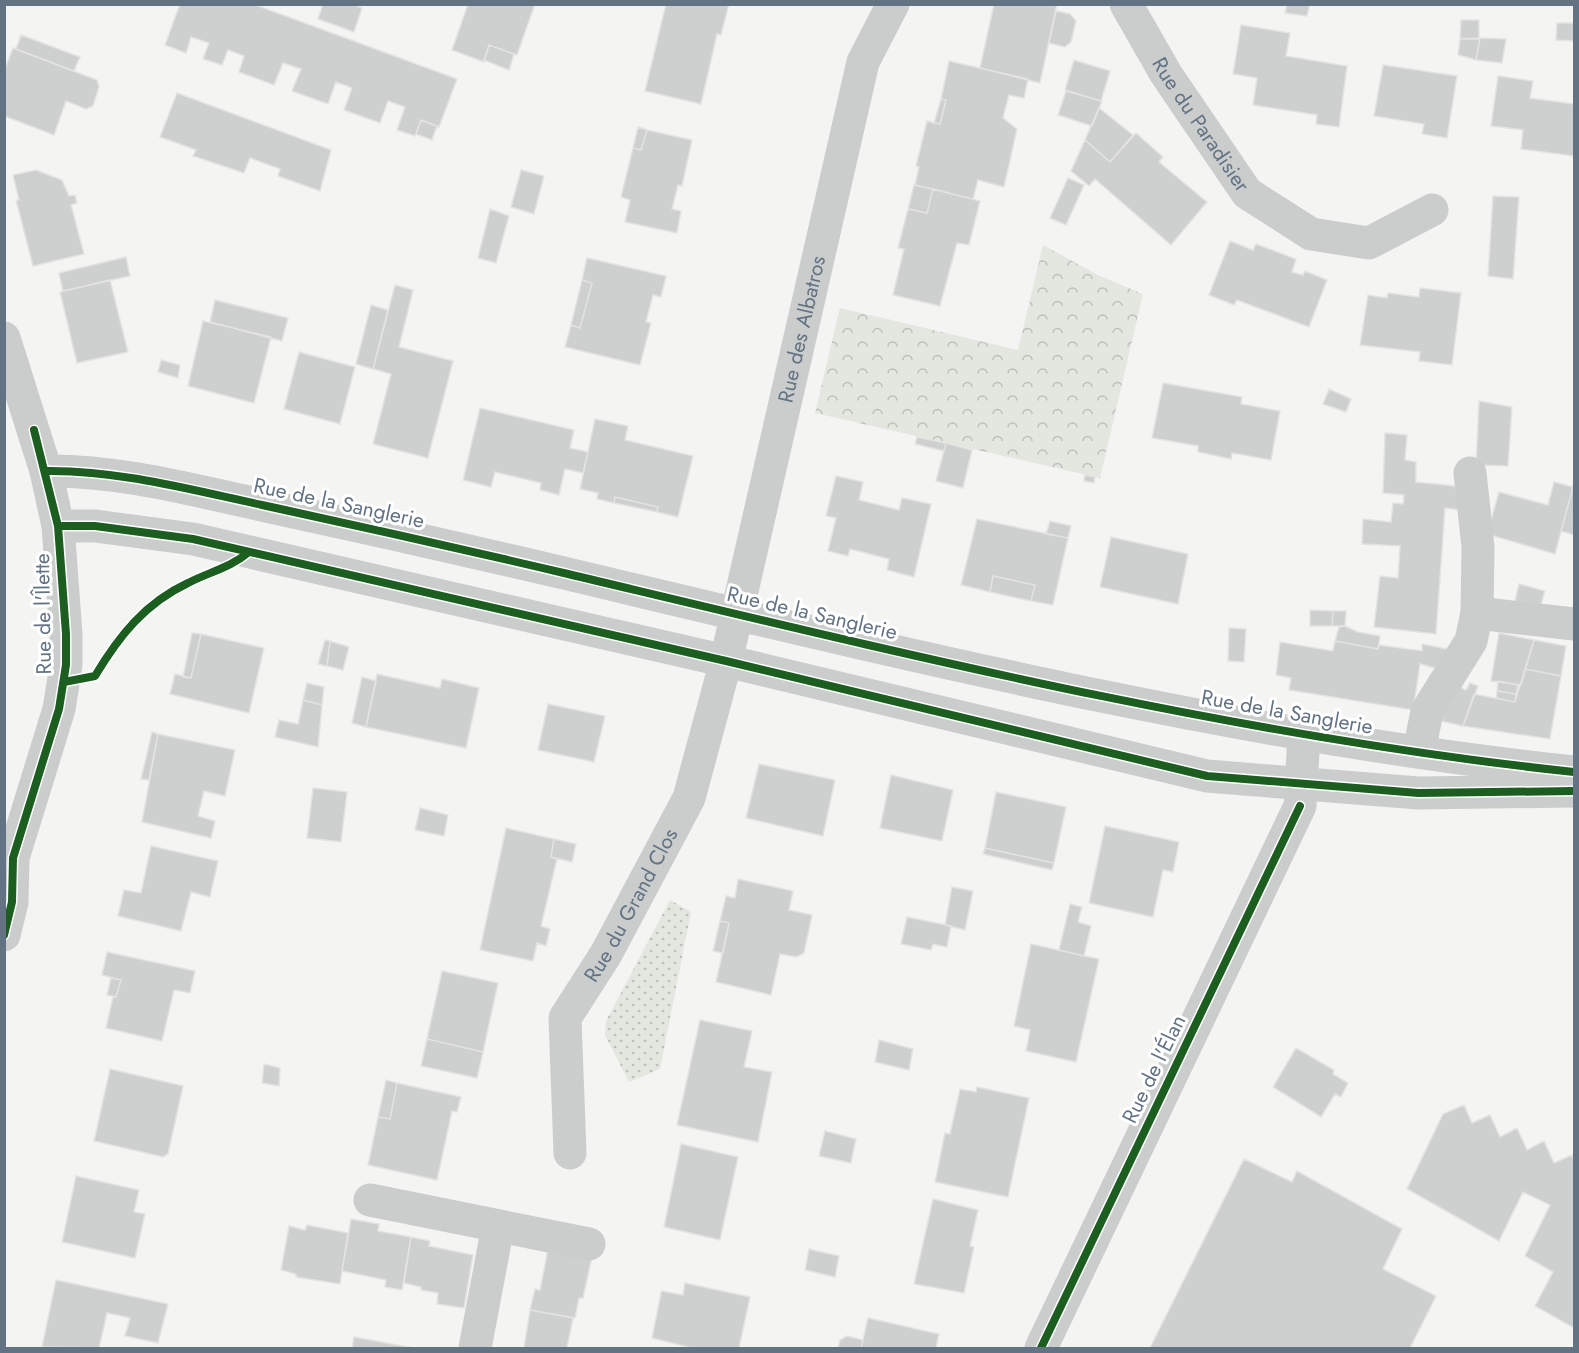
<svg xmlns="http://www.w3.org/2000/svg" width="1579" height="1353" font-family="Jost,sans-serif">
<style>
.grass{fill:url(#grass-dots)}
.forest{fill:url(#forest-crowns)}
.building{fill:#cecfcf;stroke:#e3e3e2;stroke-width:1.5}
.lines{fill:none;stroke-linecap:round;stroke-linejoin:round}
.minor{stroke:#cbcdcd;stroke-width:33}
.tertiary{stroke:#cbcdcd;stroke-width:33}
.cycleway-casing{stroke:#fff;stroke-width:11}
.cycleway{stroke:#1b5e20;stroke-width:8}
.labels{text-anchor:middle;stroke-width:6;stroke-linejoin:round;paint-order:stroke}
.street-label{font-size:21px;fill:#637383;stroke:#fff}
</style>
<defs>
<pattern id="grass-dots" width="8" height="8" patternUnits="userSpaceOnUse" patternTransform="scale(1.5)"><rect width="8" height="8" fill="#e3e7e0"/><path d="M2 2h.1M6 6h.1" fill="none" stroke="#bcc0bb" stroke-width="1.8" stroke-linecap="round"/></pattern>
<pattern id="forest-crowns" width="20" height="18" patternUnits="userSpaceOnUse" patternTransform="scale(1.5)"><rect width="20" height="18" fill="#e3e7e0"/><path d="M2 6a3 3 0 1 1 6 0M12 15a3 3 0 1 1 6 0" fill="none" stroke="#bcc0bb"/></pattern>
</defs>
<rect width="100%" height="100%" fill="#f4f4f2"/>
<path class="grass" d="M 670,900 L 691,912 L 660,1069 L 629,1082 L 605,1035 L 606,1021 Z"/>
<path class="forest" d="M 1043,245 L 1098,275 L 1143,294 L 1100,478 L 815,413 L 840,308 L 1018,350 Z"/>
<path class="building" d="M 180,4 L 253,4 L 457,79 L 439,127 L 421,120 L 415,136 L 397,130 L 405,107 L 388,101 L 380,123 L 344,110 L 352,88 L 336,82 L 328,104 L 292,91 L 301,69 L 283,63 L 274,85 L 239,72 L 244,56 L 228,50 L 222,65 L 203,59 L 209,43 L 191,37 L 186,53 L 165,45 Z
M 323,4 L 352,4 L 362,8 L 354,32 L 318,19 Z
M 468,4 L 535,4 L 517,55 L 489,45 L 484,62 L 452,50 Z
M 666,4 L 729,4 L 721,35 L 717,34 L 701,104 L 645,91 Z
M 994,4 L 1057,4 L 1040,83 L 980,68 Z
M 1287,4 L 1310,4 L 1307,16 L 1285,13 Z
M 1056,11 L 1070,14 L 1076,21 L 1071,42 L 1065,47 L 1049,43 Z
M 1461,20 L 1479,20 L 1479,39 L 1460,39 Z
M 1557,23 L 1574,23 L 1574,41 L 1556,40 Z
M 1241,25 L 1290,33 L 1286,56 L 1347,66 L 1339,127 L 1316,124 L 1317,115 L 1253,105 L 1257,78 L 1233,74 Z
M 21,35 L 80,57 L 74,71 L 16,49 Z
M 1480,38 L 1476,60 L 1458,55 L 1460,39 Z
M 1480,38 L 1506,39 L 1502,63 L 1476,60 Z
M 489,45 L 514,54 L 509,70 L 484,60 Z
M 13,48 L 97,80 L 99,87 L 93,106 L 86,109 L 66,101 L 54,135 L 4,116 L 4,71 Z
M 1074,60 L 1110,71 L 1101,101 L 1065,90 Z
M 949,61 L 1028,79 L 1024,98 L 1009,95 L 1003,118 L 1017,129 L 1004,187 L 978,180 L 973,199 L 915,185 L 919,167 L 916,166 L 927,121 L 940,124 L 946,100 L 941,99 Z
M 1383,65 L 1457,76 L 1447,138 L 1422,134 L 1424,124 L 1374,116 Z
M 1498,76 L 1533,81 L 1530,98 L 1574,104 L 1574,156 L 1521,149 L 1523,130 L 1491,126 Z
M 1066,91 L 1102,101 L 1092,126 L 1058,115 Z
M 177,93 L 331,150 L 320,191 L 278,176 L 280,169 L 250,158 L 244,173 L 193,156 L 196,150 L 160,137 Z
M 941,99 L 946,100 L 940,124 L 934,123 Z
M 1099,108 L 1133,135 L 1110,162 L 1085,140 Z
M 421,120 L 437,126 L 432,140 L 416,134 Z
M 638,127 L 647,130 L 641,150 L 633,148 Z
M 647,130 L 692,140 L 682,186 L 678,185 L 672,209 L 681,211 L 677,233 L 625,222 L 630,200 L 621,197 L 633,148 L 641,150 Z
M 1136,133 L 1163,157 L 1159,162 L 1207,202 L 1171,245 L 1095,179 L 1089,186 L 1071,171 L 1085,140 L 1110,162 Z
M 36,170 L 62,180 L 69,196 L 75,195 L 77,203 L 71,205 L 84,254 L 33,266 L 16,200 L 19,200 L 13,175 Z
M 521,170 L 544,176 L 534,214 L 511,207 Z
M 1068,178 L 1084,185 L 1066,225 L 1050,218 Z
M 914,185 L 933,189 L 927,213 L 908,209 Z
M 933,189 L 980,201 L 969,245 L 957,243 L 940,306 L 893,295 L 904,249 L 898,248 L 908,209 L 927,213 Z
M 1493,196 L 1519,197 L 1513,279 L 1488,276 Z
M 490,209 L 509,216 L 496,263 L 478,258 Z
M 1230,241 L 1253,250 L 1256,244 L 1296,259 L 1292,272 L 1303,275 L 1305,271 L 1327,280 L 1309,327 L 1237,300 L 1234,305 L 1209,295 Z
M 126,257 L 130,276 L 63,291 L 59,273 Z
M 587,258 L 666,276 L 661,297 L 653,295 L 646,322 L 651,323 L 640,365 L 565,347 L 571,325 L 580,328 L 592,283 L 582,280 Z
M 110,280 L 128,352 L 77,363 L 60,292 Z
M 582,280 L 592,283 L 580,328 L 571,325 Z
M 395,285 L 413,290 L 399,347 L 453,361 L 428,458 L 373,444 L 391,374 L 373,369 Z
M 1420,288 L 1461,293 L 1452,365 L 1419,361 L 1420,352 L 1360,345 L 1368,295 L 1387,298 L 1388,293 L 1419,297 Z
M 215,300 L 288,318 L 282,341 L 210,322 Z
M 371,305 L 388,310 L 373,369 L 356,364 Z
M 203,321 L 271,337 L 254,403 L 188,386 Z
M 299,352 L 355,367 L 340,424 L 284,409 Z
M 161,360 L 180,365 L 178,378 L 158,372 Z
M 1163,383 L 1242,397 L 1241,404 L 1280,411 L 1271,460 L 1232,453 L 1231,459 L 1198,452 L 1198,446 L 1152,438 Z
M 1329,389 L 1351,399 L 1346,412 L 1323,404 Z
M 1479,401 L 1512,407 L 1508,466 L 1476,465 Z
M 480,408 L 574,430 L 570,448 L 588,452 L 583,473 L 565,469 L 559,495 L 540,490 L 541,483 L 495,472 L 491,487 L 463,480 Z
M 595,419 L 628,426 L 625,440 L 693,456 L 678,517 L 657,512 L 658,507 L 615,497 L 614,503 L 597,499 L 598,493 L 580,489 Z
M 1385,433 L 1407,435 L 1405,460 L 1416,462 L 1416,482 L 1455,486 L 1460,510 L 1445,508 L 1436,634 L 1374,627 L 1380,576 L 1398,578 L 1400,546 L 1362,544 L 1363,519 L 1391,522 L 1393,503 L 1403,504 L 1404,495 L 1383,493 Z
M 917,437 L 946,443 L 944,451 L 915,444 Z
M 946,443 L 972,450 L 963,488 L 936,481 Z
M 1085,475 L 1095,477 L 1094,483 L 1084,481 Z
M 836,476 L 863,482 L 859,500 L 899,510 L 902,498 L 931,504 L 914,577 L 887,570 L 889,559 L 850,549 L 848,556 L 828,551 L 836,518 L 826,516 Z
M 1554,482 L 1573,487 L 1555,554 L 1487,534 L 1499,492 L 1548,505 Z
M 1574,483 L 1574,535 L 1561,531 Z
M 615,497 L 658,507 L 657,512 L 614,503 Z
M 977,519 L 1068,538 L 1053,605 L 1031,601 L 1035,585 L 993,576 L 990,592 L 961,585 Z
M 1050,521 L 1071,526 L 1068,538 L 1046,534 Z
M 1111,537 L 1188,554 L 1178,604 L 1100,587 Z
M 993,576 L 1035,585 L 1031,601 L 990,592 Z
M 1519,584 L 1545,591 L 1540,608 L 1515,601 Z
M 1310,610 L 1333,611 L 1332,626 L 1310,626 Z
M 1333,611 L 1346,611 L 1345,626 L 1332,626 Z
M 1345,626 L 1358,632 L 1380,636 L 1378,649 L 1335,641 L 1339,627 Z
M 1229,628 L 1246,629 L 1244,662 L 1228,661 Z
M 192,633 L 201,634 L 191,678 L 183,677 Z
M 1499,633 L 1534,640 L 1521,685 L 1491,681 Z
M 201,634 L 264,648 L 249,713 L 170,694 L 175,674 L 191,678 Z
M 325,640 L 330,641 L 327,666 L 318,664 Z
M 1534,640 L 1566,646 L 1561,676 L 1525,669 Z
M 330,641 L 349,647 L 343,670 L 327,666 Z
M 1335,641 L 1378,649 L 1379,645 L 1422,651 L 1422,644 L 1447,649 L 1438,669 L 1420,664 L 1413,710 L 1289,690 L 1291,678 L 1276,675 L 1280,642 L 1333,651 Z
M 1525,669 L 1561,676 L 1550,739 L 1463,726 L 1474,694 L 1515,702 Z
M 377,674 L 440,688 L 442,679 L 479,688 L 466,748 L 366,727 Z
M 362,677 L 376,681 L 366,727 L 352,723 Z
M 1498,681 L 1518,685 L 1516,694 L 1497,691 Z
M 307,683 L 324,687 L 322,705 L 303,700 Z
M 1470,683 L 1478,686 L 1463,726 L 1441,721 L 1449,696 L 1457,686 L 1466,690 Z
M 1497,691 L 1516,694 L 1515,702 L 1496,698 Z
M 303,700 L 322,705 L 318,747 L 275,737 L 279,720 L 298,724 Z
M 548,704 L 605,716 L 594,762 L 538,750 Z
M 152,732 L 158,734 L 149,780 L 141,779 Z
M 158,734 L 235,750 L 225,796 L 204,791 L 198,816 L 215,821 L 211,838 L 142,822 Z
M 759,764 L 835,780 L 823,836 L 746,818 Z
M 891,775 L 953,790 L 942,841 L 880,828 Z
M 313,788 L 347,792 L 341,842 L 307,838 Z
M 996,792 L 1066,807 L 1054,863 L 985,848 Z
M 420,808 L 448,815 L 444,836 L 415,830 Z
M 1105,826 L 1179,842 L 1173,872 L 1163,870 L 1153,917 L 1089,903 Z
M 506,828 L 554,839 L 551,857 L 557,859 L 541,926 L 550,929 L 546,946 L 537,943 L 533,961 L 480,950 Z
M 554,839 L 576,844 L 572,862 L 551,857 Z
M 151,846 L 218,861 L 210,897 L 191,892 L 181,931 L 118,916 L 124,890 L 141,893 Z
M 985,848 L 1054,863 L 1052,870 L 983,854 Z
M 738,879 L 793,891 L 789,910 L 812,915 L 804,953 L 797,957 L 780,954 L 771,995 L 716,982 L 729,923 L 720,921 L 726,896 L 735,898 Z
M 952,887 L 973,891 L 965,930 L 945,925 Z
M 1070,904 L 1082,907 L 1078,922 L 1091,926 L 1084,956 L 1059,950 Z
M 907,917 L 951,926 L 947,947 L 933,944 L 931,950 L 901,944 Z
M 720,921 L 729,923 L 723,953 L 713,951 Z
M 1031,944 L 1099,959 L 1076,1062 L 1026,1051 L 1030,1030 L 1014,1026 Z
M 107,952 L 195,971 L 190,993 L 174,990 L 162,1041 L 106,1028 L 113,997 L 116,997 L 121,980 L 102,975 Z
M 442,971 L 498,983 L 483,1052 L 427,1039 Z
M 111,978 L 121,980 L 116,997 L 107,995 Z
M 700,1020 L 752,1031 L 744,1067 L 772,1072 L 758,1142 L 677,1125 Z
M 427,1039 L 483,1052 L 477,1078 L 421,1066 Z
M 879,1040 L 913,1049 L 909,1070 L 875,1062 Z
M 1296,1048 L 1334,1070 L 1333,1074 L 1348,1083 L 1341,1097 L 1335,1094 L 1321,1117 L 1273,1087 Z
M 264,1064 L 280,1068 L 279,1086 L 262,1083 Z
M 110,1069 L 183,1086 L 168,1154 L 163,1157 L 94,1141 Z
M 386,1080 L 397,1083 L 390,1119 L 378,1117 Z
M 397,1083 L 461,1097 L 457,1112 L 452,1111 L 437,1180 L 368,1165 L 378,1117 L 390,1119 Z
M 977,1087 L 1029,1098 L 1008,1197 L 935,1182 L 945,1133 L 950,1134 L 960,1089 L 976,1092 Z
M 1464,1105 L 1472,1123 L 1490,1115 L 1500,1137 L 1517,1128 L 1527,1150 L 1544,1141 L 1554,1163 L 1572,1155 L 1574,1160 L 1574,1328 L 1535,1306 L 1553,1272 L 1525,1256 L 1550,1205 L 1523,1192 L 1499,1241 L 1407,1189 L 1443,1114 Z
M 825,1131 L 856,1139 L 851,1163 L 819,1156 Z
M 681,1144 L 738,1157 L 720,1240 L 664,1227 Z
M 1244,1159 L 1292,1182 L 1297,1171 L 1402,1229 L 1383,1269 L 1436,1296 L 1410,1348 L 1150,1348 Z
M 76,1176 L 139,1190 L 134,1212 L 145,1214 L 135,1258 L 62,1242 Z
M 933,1199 L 978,1210 L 970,1246 L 974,1247 L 964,1293 L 914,1284 Z
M 351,1219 L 379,1224 L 378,1231 L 411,1237 L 402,1290 L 385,1287 L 386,1280 L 342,1271 Z
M 307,1225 L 348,1233 L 340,1284 L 296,1277 L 296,1274 L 281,1270 L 289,1226 L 305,1230 Z
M 411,1237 L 430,1241 L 429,1246 L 473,1255 L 464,1308 L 437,1304 L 438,1293 L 421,1290 L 421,1287 L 404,1283 Z
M 548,1249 L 592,1257 L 583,1298 L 579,1298 L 575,1318 L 530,1310 L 535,1289 L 540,1290 Z
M 809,1249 L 839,1256 L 835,1277 L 805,1270 Z
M 56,1280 L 168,1304 L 158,1343 L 125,1336 L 130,1318 L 107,1313 L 99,1348 L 42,1347 Z
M 685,1283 L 750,1297 L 739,1348 L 692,1348 L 652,1338 L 661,1293 L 662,1291 L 683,1295 Z
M 530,1310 L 573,1318 L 567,1348 L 524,1348 Z
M 868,1318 L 939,1334 L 936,1348 L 861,1348 Z
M 847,1336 L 863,1340 L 861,1348 L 838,1348 L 840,1340 Z
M 354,1337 L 392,1344 L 414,1348 L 352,1348 Z"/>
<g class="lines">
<g class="minor">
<path id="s1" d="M 1126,4 L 1166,74 L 1247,193 L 1311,234 L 1369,243 L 1432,210"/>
<path d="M 4,338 L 46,471 L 58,526 L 66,634 L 66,665 L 59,709 L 13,858 L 12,902 L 4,935"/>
<path d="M 1477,613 L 1574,624"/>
<path d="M 1419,752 L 1427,711 L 1471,641 L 1477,613 L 1478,547 L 1470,473"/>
<path id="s2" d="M 570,1153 L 565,1018 L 606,954 L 689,798 L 726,661 L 863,62 L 893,4"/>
<path d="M 370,1200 L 589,1244"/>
<path d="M 475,1348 L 498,1226"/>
<path d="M 1041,1348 L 1300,806 L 1304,734"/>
</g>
<path class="tertiary" d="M 46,471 C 118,470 192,490 262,505 C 364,527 466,550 568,574 C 900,653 1234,736 1574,772
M 58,526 L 95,526 L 193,539 L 726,661 L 1207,776 L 1418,793 L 1574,791"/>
<g class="cycleway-casing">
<path id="cycleway" d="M 46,471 C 118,470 192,490 262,505 C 364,527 466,550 568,574 C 900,653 1234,736 1574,772
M 58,526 L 95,526 L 193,539 L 726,661 L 1207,776 L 1418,793 L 1574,791
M 64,682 L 95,676 C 119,636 145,603 188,583 C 209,572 230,568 249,552
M 4,935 L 12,902 L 13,858 L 59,709 L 66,665 L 66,634 L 58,526 L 34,430
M 1041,1348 L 1300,806"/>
</g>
<use href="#cycleway" class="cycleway"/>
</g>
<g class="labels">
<g class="street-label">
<text dy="7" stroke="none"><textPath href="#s1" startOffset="142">Rue du Paradisier</textPath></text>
<text dy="7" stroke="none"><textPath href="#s2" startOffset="870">Rue des Albatros</textPath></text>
<text transform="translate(339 503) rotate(12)" y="7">Rue de la Sanglerie</text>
<text transform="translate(812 613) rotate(13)" y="7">Rue de la Sanglerie</text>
<text transform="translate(43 614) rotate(-91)" y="7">Rue de l'Îlette</text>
<text transform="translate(1287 712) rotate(10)" y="7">Rue de la Sanglerie</text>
<text dy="7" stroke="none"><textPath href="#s2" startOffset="266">Rue du Grand Clos</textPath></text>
<text transform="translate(1154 1069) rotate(-64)" y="7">Rue de l'Élan</text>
</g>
</g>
<rect width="1579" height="1353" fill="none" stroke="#637383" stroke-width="12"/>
</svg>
